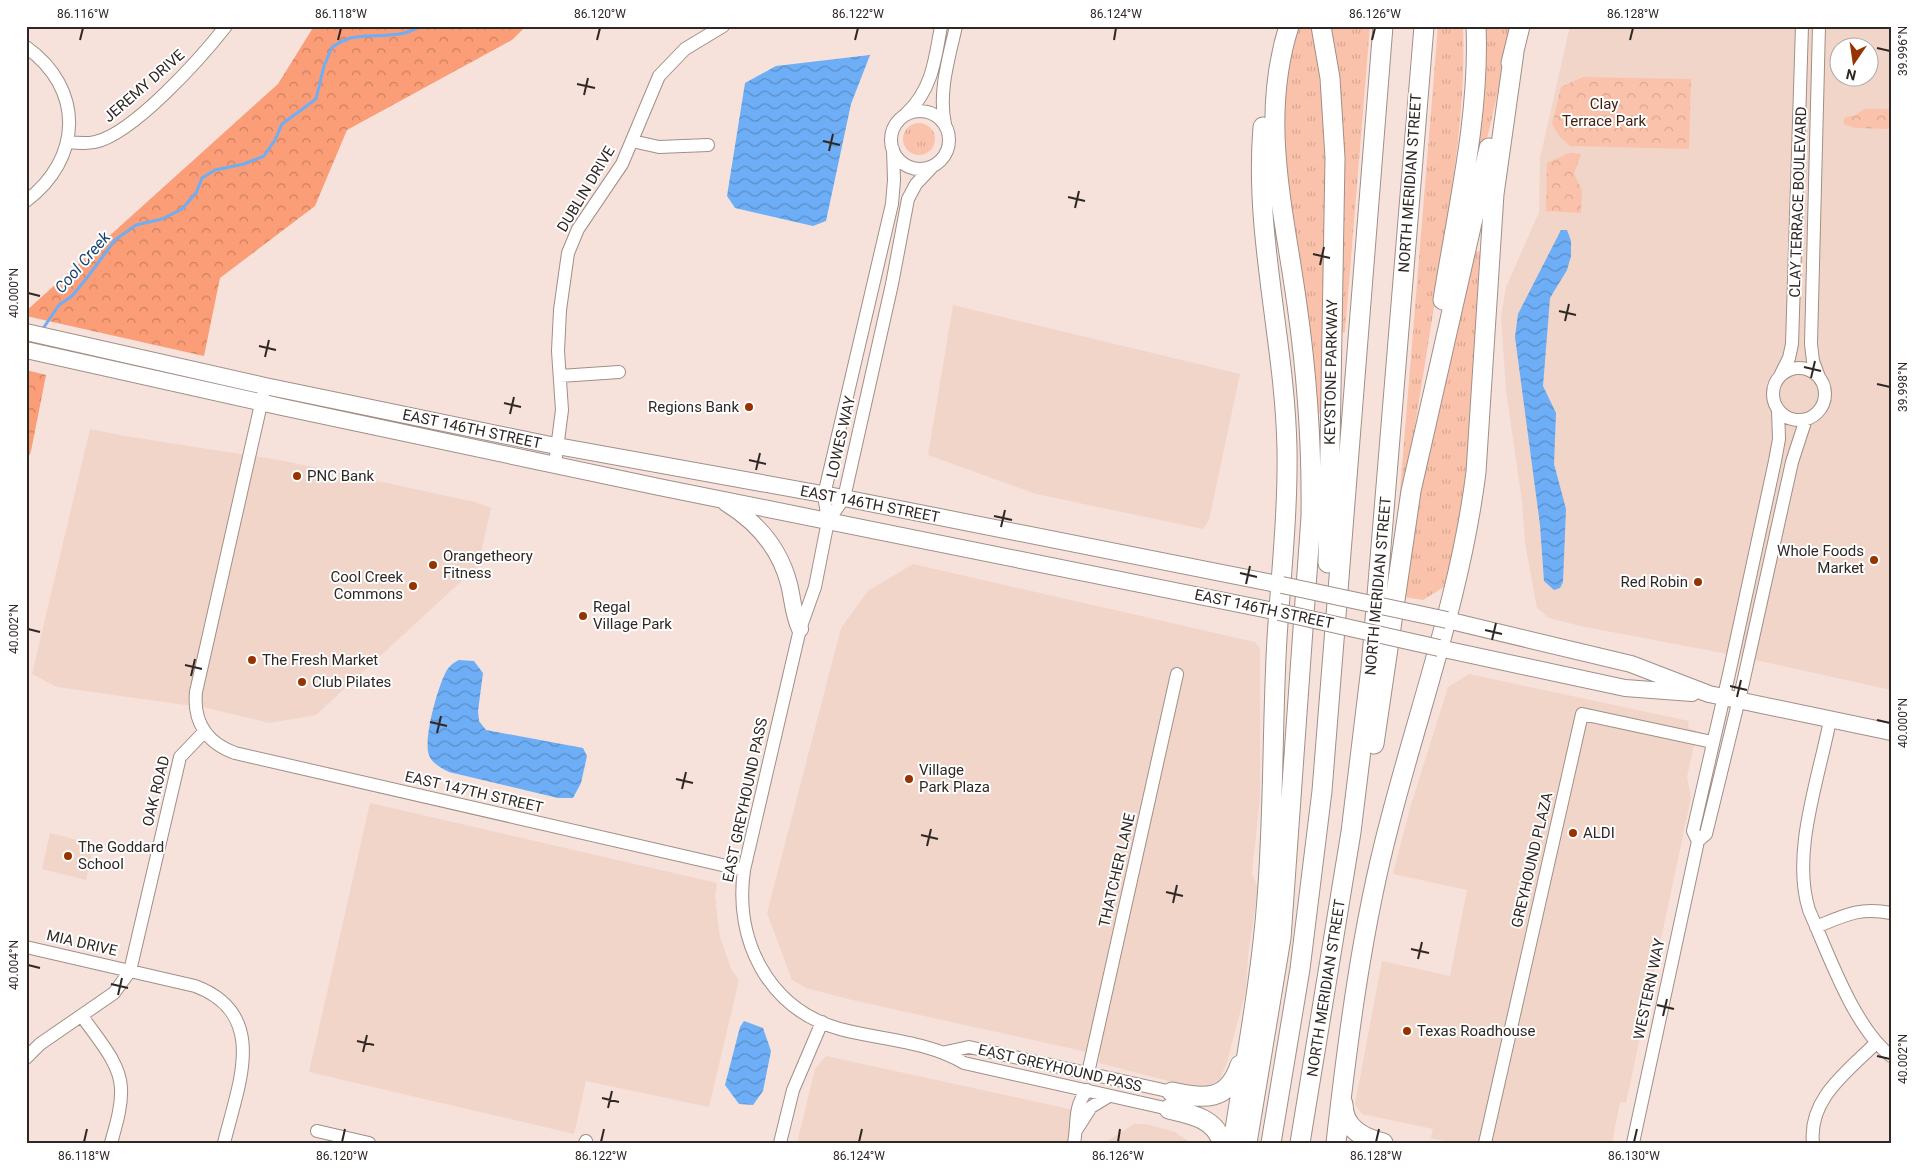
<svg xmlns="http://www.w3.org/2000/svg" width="1917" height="1169" font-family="Roboto,sans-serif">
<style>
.built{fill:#f1d5c9;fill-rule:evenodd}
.grass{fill:url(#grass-tufts)}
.forest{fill:url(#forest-crowns)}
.park{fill:url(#park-crowns)}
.water{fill:url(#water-waves)}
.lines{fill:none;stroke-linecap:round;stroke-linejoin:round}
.stream{stroke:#6daef6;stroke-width:3}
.minor-casing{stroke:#a18f87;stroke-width:14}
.major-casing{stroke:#a18f87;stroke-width:18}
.highway-casing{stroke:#a18f87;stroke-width:21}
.minor{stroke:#fff;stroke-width:12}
.major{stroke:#fff;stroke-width:16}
.highway{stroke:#fff;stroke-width:19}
.major-bridge-casing{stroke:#a18f87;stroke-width:18;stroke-linecap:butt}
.major-bridge{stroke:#fff;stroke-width:16}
.ticks{fill:none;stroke:#2f2724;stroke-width:2}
.poi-dot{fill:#973201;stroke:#fff;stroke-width:2}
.labels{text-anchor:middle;stroke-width:4;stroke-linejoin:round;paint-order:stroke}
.street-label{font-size:15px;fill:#2f2724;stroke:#fff}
.park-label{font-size:15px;fill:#452111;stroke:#fff}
.poi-label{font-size:15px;fill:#2f2724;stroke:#fff;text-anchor:start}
.water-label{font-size:16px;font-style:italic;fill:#184573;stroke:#fff}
.neatline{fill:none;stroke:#2f2724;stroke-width:2}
.ticks-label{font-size:12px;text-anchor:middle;fill:#2f2724}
</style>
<defs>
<pattern id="grass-tufts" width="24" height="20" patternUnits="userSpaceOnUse" patternTransform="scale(1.25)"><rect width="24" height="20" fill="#fbc2ab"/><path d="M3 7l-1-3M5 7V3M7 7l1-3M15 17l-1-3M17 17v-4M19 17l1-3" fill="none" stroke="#d7a793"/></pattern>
<pattern id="forest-crowns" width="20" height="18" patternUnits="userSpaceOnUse" patternTransform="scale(1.25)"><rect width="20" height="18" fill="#fb9d76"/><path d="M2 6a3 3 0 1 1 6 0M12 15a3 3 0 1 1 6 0" fill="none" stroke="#cc8061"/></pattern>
<pattern id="park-crowns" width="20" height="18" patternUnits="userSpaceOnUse" patternTransform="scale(1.25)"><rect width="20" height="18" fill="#fbc2ab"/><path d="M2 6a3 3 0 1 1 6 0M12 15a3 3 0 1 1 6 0" fill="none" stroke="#d7a793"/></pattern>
<pattern id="water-waves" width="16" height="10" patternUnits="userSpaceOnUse" patternTransform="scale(1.25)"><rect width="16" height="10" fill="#6daef6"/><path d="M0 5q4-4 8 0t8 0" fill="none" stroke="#5a8ec7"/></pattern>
</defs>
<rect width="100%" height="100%" fill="#f6e2da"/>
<path class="built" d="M 1570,26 L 1891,26 L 1891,690 L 1733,655 L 1580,626 L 1549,618 L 1537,608 L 1525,543 L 1522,501 L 1506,391 L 1501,316 L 1506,287 L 1539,212 L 1540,158 ZM 1840,48 L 1870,48 L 1870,78 L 1840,78 Z
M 953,305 L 1240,374 L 1209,520 L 1203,529 L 1036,494 L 928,455 Z
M 90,429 L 125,436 L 285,461 L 475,502 L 491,508 L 478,566 L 316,715 L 269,723 L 207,708 L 57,687 L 32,674 Z
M 913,564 L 1255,642 L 1260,648 L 1260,797 L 1252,874 L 1258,887 L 1248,956 L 1246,990 L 1227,1062 L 1220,1079 L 1203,1090 L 1099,1063 L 1100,1055 L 852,1000 L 806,988 L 792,980 L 767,913 L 841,628 L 868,591 Z
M 1469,674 L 1689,721 L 1688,728 L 1697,731 L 1687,777 L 1691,798 L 1626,1103 L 1620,1102 L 1612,1143 L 1452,1143 L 1431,1138 L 1433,1129 L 1362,1114 L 1355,1104 L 1382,961 L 1450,976 L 1467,890 L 1393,874 L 1410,808 L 1448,687 Z
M 370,803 L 717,883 L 715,896 L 720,937 L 732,971 L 739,980 L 709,1107 L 586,1081 L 574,1134 L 309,1072 Z
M 50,833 L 94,844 L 86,880 L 42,869 Z
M 826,1056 L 1074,1110 L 1067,1143 L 797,1143 L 815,1069 Z
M 1134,1124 L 1146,1124 L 1175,1132 L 1191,1143 L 1104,1143 Z"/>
<path class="grass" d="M 1295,26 L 1311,26 C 1326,97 1326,170 1325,242 C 1325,299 1324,356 1324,413 L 1317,413 L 1278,140 Z
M 1328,26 L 1370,26 L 1345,332 L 1339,333 Z
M 1438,26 L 1463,26 C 1466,101 1454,175 1443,249 C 1430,334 1416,418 1403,503 L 1399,503 Z
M 1483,26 L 1513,26 L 1470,213 Z
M903 139a16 16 0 1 1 32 0a16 16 0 1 1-32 0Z
M 1473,251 L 1485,252 L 1466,500 L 1444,587 L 1423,600 L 1404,597 L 1416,508 Z"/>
<path class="forest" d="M 314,26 L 526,26 L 512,40 L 347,130 L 315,206 L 220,278 L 204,356 L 26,316 L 26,311 L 278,84 Z
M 26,370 L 46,375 L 31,451 L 26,463 Z"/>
<path class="park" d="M 1583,77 L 1691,79 L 1689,149 L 1570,146 L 1560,137 L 1552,124 L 1561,87 Z
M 1864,109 L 1891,109 L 1891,129 L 1855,128 L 1845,125 L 1843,122 L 1845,117 L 1854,116 Z
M 1569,153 L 1581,154 L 1574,174 L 1582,190 L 1581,213 L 1546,211 L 1547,163 Z"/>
<path class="water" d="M 870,55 L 851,104 L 826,221 L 813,226 L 735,208 L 727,196 L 745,83 L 776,66 Z
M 1561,230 L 1567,230 L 1571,241 L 1571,256 L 1567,270 L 1550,298 L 1543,386 L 1556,413 L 1554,464 L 1566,509 L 1563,582 L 1560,588 L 1554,590 L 1544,581 L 1540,525 L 1515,337 L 1518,314 Z
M 459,660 L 474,661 L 483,673 L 478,711 L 479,721 L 486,730 L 583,748 L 587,756 L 581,783 L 573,798 L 558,798 L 449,772 C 442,768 432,764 429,755 C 423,740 437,691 444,676 C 447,668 452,663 459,660 Z
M 744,1021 L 763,1028 L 771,1051 L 763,1091 L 753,1105 L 739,1104 L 725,1085 L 740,1027 Z"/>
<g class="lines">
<path class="stream" d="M 42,330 L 59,305 L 72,296 L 86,279 L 115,240 L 136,225 L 162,219 L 182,209 L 196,193 L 202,178 L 215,170 L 244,164 L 264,156 L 275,140 L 282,124 L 316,99 L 324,66 L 332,47 C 337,44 344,40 350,38 C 372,33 401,40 420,26"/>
<g class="minor-casing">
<path id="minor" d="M 1819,26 L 1811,344 L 1813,361 L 1819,377
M 26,47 C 85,89 82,159 26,201
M891 140a29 29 0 1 1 58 0a29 29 0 1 1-58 0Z
M 906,114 C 932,90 935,60 941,26
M 945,124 C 938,92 949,58 956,26
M 632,141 L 659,147 L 708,145
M 68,142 C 77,143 86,144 95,142 C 133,134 201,58 226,26
M 893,149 L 894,180 L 892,204 L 824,495 L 828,521 L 815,587 L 800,629 L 744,870 C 734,940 768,1009 840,1029 C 881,1040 928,1041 964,1063 L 1169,1109
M1773 394a26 26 0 1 1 52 0a26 26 0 1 1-52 0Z
M 1781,374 L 1789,358 L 1792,344 L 1802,26
M 560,376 L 619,372
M 263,395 L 196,692 C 193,722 207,743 235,753 L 744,870
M 555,464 L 562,410 L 558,351 L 560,310 L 568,253 L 578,229 L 622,164 L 659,76 L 685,49 L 723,26
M 828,521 L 844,498 L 892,284 L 908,199 L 916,184 L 933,166
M 1830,720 C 1819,778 1791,853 1809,910 C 1828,953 1854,1028 1891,1056
M 1698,841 L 1693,831 L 1729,674 L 1775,461 L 1779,439 L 1778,410
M 1816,927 C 1845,915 1859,907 1891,913
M 26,947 L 195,986 C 270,1014 238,1085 224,1143
M 82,1016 C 96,1037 120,1062 121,1088 C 122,1106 116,1125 111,1143
M 946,1052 L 969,1047 L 1172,1092
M 26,1058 L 40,1044 L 114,993 L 130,971 L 180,757 L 204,732
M 1088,1073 L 1177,674
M 1077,1129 L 1091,1107 L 1109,1096
M 317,1131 L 369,1143
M 585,1143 L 586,1141
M 780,1143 L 793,1090 L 822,1022
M 1074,1143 C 1078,1123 1073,1108 1087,1090
M 1485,1143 L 1582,714 L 1712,742
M 1633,1143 L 1698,841 L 1706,834 L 1743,683 L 1792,462 L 1806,419
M 1813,1143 C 1808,1099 1848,1071 1876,1043"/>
</g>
<g class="major-casing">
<path id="major" d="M 26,332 L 265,386 L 546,444 L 844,498 L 1282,585
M 26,350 L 282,407 L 659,487 L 1279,612
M 726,503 C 757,522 780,549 789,584 C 793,600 793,614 800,629
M 1447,620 L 1631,664 L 1709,694 L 1891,732
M 1439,648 L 1625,688 L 1692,693"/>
</g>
<g class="highway-casing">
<path id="highway" d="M 1321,26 L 1330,78 L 1335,158 L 1328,563
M 1511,63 L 1520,26
M 1443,300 C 1457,211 1480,116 1476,26
M 1374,744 L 1411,491 L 1489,148
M 1172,1092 C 1204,1099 1228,1102 1240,1065
M 1343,1104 C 1343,1128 1363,1138 1383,1143
M 1169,1109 C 1190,1114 1216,1118 1222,1143
M 1233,1143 C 1245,1062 1261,981 1267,899 C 1274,812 1272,725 1277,638 C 1281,575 1288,512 1287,449 C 1285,342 1254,235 1263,127
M 1247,1143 L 1281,938 L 1311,517 C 1312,446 1307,375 1297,305 C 1284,210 1259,120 1289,26
M 1271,1143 L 1300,969 L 1322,791 L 1383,26
M 1300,1143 L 1351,832 L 1371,668 L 1424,26
M 1336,1143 C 1348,1037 1362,928 1389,825 C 1419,708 1461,593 1476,472 L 1494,194 L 1514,52"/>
</g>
<use href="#minor" class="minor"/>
<use href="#major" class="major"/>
<use href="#highway" class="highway"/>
<g class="major-bridge-casing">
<path id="major-bridge" d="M 1282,585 L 1447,620
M 1279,612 L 1439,648"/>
</g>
<use href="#major-bridge" class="major-bridge"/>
</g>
<path class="ticks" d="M 80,40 L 83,28M 338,40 L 341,28M 597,40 L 600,28M 855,40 L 858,28M 1114,40 L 1116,28M 1372,40 L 1375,28M 1630,40 L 1633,28M 1877,48 L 1890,51M 577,84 L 595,88M 584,95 L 588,78M 823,141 L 840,145M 829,151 L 833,134M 1068,197 L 1085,201M 1075,208 L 1079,191M 1313,254 L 1330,258M 1320,265 L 1324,247M 28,293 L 40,296M 1559,311 L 1576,315M 1565,321 L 1569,304M 259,346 L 276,350M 265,357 L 269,340M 1804,367 L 1821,371M 1811,378 L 1815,361M 1877,384 L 1890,387M 504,403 L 521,407M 510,414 L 514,397M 749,460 L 766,464M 756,470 L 760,453M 994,516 L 1012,520M 1001,527 L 1005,510M 1240,573 L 1257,577M 1246,584 L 1250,566M 28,629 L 40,632M 1485,630 L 1502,634M 1492,640 L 1496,623M 185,665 L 202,669M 191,676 L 195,659M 1730,686 L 1747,690M 1737,697 L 1741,680M 1877,720 L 1890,723M 430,722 L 447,726M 437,733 L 441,716M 676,779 L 693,783M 682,789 L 686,772M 921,835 L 938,839M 927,846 L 931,829M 1166,892 L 1183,896M 1173,903 L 1177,885M 1411,949 L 1429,953M 1418,959 L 1422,942M 28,965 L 40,968M 111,984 L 128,988M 118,995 L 122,978M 1657,1005 L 1674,1009M 1663,1016 L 1667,999M 357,1041 L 374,1045M 363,1052 L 367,1035M 1877,1056 L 1890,1059M 602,1098 L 619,1102M 608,1108 L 612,1091M 84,1142 L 87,1129M 342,1142 L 345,1129M 601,1142 L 604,1129M 859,1142 L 862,1129M 1118,1142 L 1120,1129M 1376,1142 L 1379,1129M 1634,1142 L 1637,1129"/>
<g class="poi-dot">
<circle cx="749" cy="407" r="5"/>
<circle cx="297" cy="476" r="5"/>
<circle cx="1874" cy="560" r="5"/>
<circle cx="433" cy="565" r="5"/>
<circle cx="1698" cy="582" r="5"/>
<circle cx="413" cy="586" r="5"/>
<circle cx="583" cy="616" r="5"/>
<circle cx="252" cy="660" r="5"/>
<circle cx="302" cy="682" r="5"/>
<circle cx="909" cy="779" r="5"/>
<circle cx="1573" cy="833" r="5"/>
<circle cx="68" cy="856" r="5"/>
<circle cx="1407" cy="1031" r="5"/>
</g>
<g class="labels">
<g class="street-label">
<text transform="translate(144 86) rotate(-41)" y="5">JEREMY DRIVE</text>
<text transform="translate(1410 183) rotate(-86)" y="5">NORTH MERIDIAN STREET</text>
<text transform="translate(586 189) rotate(-59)" y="5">DUBLIN DRIVE</text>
<text transform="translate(1798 202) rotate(-88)" y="5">CLAY TERRACE BOULEVARD</text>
<text transform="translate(1331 372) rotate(-89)" y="5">KEYSTONE PARKWAY</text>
<text transform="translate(472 429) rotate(12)" y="5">EAST 146TH STREET</text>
<text transform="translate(841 437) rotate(-77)" y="5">LOWES WAY</text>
<text transform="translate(870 504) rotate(11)" y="5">EAST 146TH STREET</text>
<text transform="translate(1378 586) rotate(-85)" y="5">NORTH MERIDIAN STREET</text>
<text transform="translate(1264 609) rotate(12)" y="5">EAST 146TH STREET</text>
<text transform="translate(156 791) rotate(-76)" y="5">OAK ROAD</text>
<text transform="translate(474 792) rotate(13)" y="5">EAST 147TH STREET</text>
<text transform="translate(745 800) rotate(-78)" y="5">EAST GREYHOUND PASS</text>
<text transform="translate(1532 860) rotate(-77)" y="5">GREYHOUND PLAZA</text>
<text transform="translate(1117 870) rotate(-77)" y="5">THATCHER LANE</text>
<text transform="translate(82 943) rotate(13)" y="5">MIA DRIVE</text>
<text transform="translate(1326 988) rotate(-81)" y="5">NORTH MERIDIAN STREET</text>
<text transform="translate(1649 989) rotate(-78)" y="5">WESTERN WAY</text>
<text transform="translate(1060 1068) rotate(13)" y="5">EAST GREYHOUND PASS</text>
</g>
<g class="park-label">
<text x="1604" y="109">Clay<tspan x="1604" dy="17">Terrace Park</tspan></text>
</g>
<g class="poi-label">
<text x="739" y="412" text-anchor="end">Regions Bank</text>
<text x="307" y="481">PNC Bank</text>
<text x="1864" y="556" text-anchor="end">Whole Foods<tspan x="1864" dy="17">Market</tspan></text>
<text x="443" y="561">Orangetheory<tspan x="443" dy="17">Fitness</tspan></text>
<text x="403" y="582" text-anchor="end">Cool Creek<tspan x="403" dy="17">Commons</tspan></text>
<text x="1688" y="587" text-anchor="end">Red Robin</text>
<text x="593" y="612">Regal<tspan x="593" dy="17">Village Park</tspan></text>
<text x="262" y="665">The Fresh Market</text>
<text x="312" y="687">Club Pilates</text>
<text x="919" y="775">Village<tspan x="919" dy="17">Park Plaza</tspan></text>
<text x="1583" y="838">ALDI</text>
<text x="78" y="852">The Goddard<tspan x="78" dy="17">School</tspan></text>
<text x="1417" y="1036">Texas Roadhouse</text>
</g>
<g class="water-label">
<text transform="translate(82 262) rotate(-49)" y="6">Cool Creek</text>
</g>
</g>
<rect width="1917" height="1169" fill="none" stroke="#ffffff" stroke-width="55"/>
<g transform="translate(1854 62) rotate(193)"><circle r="24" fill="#ffffff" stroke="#aca9a7"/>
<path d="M0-4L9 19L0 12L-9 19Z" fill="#973201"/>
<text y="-8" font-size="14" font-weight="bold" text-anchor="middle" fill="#2f2724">N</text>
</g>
<rect x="28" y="28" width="1862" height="1114" class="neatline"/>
<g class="ticks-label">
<text x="83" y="18">86.116°W</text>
<text x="341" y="18">86.118°W</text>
<text x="600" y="18">86.120°W</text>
<text x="858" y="18">86.122°W</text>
<text x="1116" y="18">86.124°W</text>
<text x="1375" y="18">86.126°W</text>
<text x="1633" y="18">86.128°W</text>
<text transform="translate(1903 51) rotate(-90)" y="4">39.996°N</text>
<text transform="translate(14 293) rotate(-90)" y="4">40.000°N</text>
<text transform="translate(1903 387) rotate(-90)" y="4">39.998°N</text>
<text transform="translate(14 629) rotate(-90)" y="4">40.002°N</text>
<text transform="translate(1903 723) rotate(-90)" y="4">40.000°N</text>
<text transform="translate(14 965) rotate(-90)" y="4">40.004°N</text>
<text transform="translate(1903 1059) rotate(-90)" y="4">40.002°N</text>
<text x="84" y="1160">86.118°W</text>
<text x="342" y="1160">86.120°W</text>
<text x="601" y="1160">86.122°W</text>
<text x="859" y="1160">86.124°W</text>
<text x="1118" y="1160">86.126°W</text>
<text x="1376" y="1160">86.128°W</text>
<text x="1634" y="1160">86.130°W</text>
</g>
</svg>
